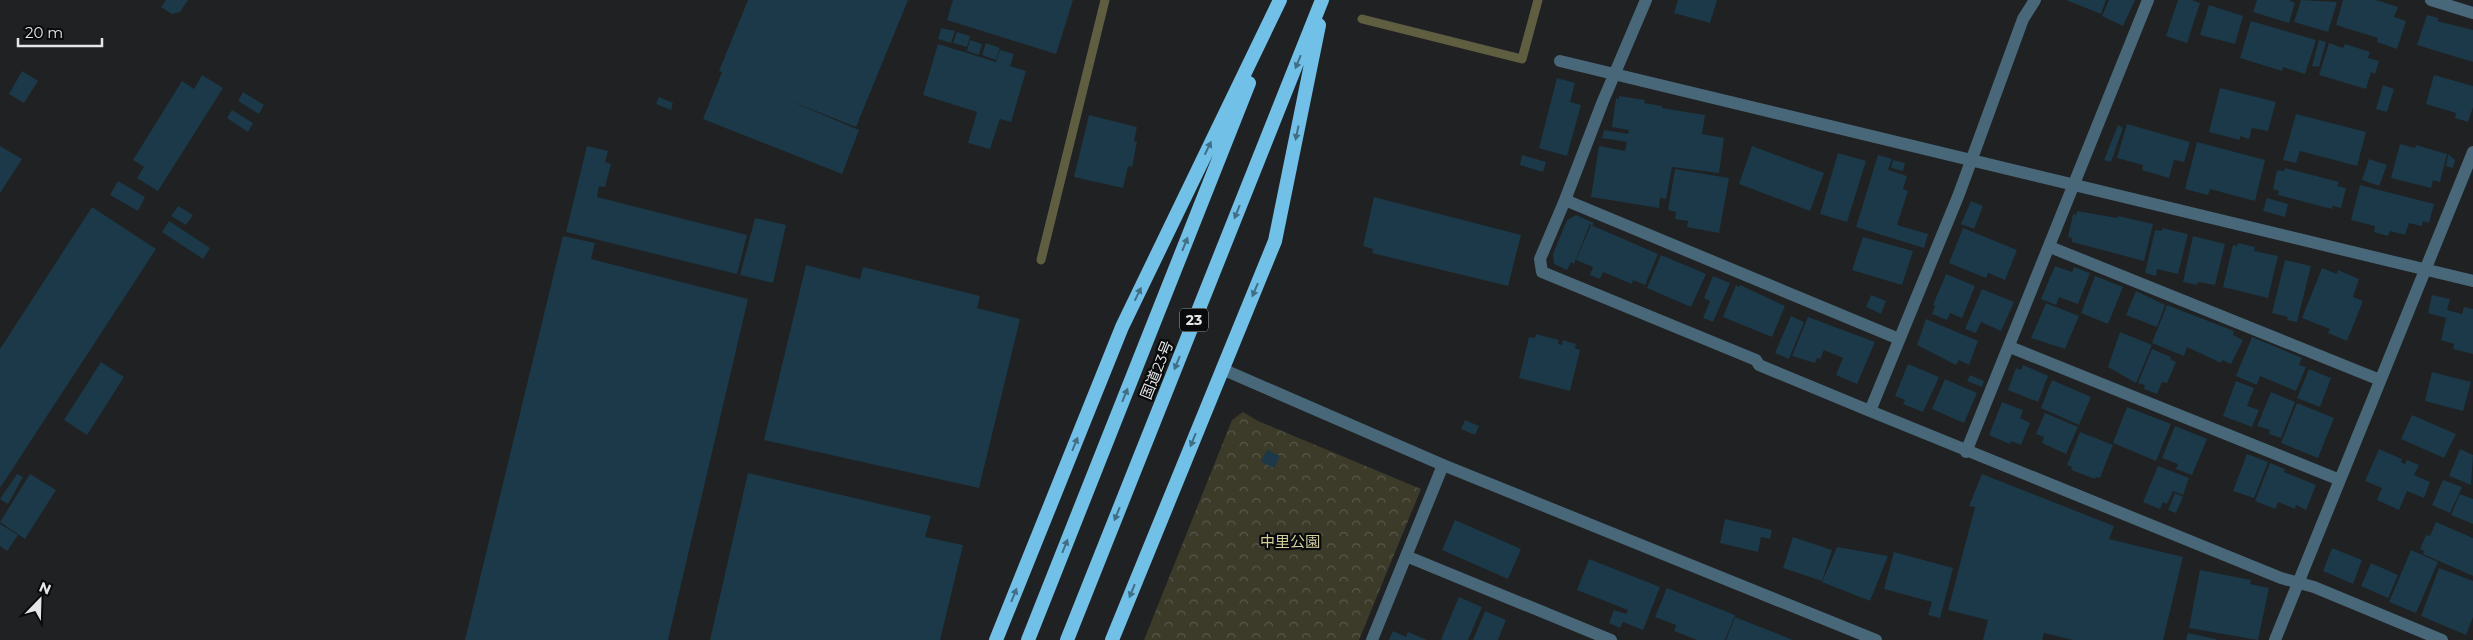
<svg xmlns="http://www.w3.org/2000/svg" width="2473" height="640" font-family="Montserrat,'Noto Sans JP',sans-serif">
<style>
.park{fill:url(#park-crowns)}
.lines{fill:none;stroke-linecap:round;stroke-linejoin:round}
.stream{stroke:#605e41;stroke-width:9}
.building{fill:#1b3948}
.minor{stroke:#48687a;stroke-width:12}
.tertiary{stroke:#48687a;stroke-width:12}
.trunk{stroke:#70c0e8;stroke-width:14}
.oneway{fill:#426e85}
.labels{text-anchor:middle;stroke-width:4.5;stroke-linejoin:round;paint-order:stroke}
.shield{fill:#090a0b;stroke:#a2a4a5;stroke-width:1}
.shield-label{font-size:14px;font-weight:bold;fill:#e4e6e7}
.street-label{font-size:15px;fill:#e4e6e7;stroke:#090a0b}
.park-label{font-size:15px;fill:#d4d098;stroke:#090a0b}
</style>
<defs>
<pattern id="park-crowns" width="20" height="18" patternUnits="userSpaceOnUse" patternTransform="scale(1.25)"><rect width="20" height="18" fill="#3c3b2a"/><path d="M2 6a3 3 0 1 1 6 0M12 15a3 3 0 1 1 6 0" fill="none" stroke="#585749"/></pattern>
</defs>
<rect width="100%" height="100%" fill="#1f2122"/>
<path class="park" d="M 1243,412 L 1258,421 L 1421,489 L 1359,640 L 1144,640 L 1232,420 Z"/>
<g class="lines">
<path class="stream" d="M 1362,19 L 1522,59 L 1538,0
M 1041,260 L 1105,0"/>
</g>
<path class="building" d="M 166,0 L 188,0 L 180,12 L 172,14 L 161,7 Z
M 748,0 L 908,0 L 856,127 L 788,100 L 859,130 L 842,174 L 703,119 L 722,72 L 719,71 Z
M 953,0 L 1073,0 L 1056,54 L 947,20 Z
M 1678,0 L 1717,0 L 1710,23 L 1674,13 Z
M 2066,0 L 2106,0 L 2101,14 Z
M 2109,0 L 2135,0 L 2123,26 L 2102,16 Z
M 2178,0 L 2192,0 L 2200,3 L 2187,43 L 2166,36 Z
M 2257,0 L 2289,0 L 2295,3 L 2289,23 L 2253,12 Z
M 2301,0 L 2337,2 L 2328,32 L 2294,22 Z
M 2343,0 L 2376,0 L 2398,7 L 2394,17 L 2406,21 L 2397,49 L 2377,42 L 2378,38 L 2336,25 Z
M 2209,5 L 2243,16 L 2235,44 L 2200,35 Z
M 2427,15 L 2439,18 L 2437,21 L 2473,30 L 2473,62 L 2417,45 Z
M 2251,21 L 2316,40 L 2305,74 L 2283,67 L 2282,71 L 2240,58 Z
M 941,28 L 955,31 L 951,43 L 938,39 Z
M 957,32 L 970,36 L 967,47 L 953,43 Z
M 970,40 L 982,44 L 979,55 L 967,51 Z
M 2319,40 L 2326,42 L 2319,67 L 2312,66 Z
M 986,43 L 1000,48 L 996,60 L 982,55 Z
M 2329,43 L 2343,48 L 2345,44 L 2370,52 L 2368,58 L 2379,61 L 2375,74 L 2371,72 L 2366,89 L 2319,75 Z
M 938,44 L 996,62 L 1000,50 L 1014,54 L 1010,66 L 1026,71 L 1011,122 L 1000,119 L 990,149 L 968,143 L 977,112 L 923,95 Z
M 22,71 L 38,81 L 24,103 L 9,94 Z
M 202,75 L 223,88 L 158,191 L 137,178 L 144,167 L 133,160 L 182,81 L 194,89 Z
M 2434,75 L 2473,86 L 2473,107 L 2468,122 L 2455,118 L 2456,113 L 2426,104 Z
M 1557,78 L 1575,83 L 1570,102 L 1581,105 L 1567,156 L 1539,148 Z
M 2383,85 L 2394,89 L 2387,112 L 2376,109 Z
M 2220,88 L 2276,102 L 2268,131 L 2252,128 L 2249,139 L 2240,136 L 2240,140 L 2209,132 Z
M 243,92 L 264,105 L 259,114 L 238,101 Z
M 1619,96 L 1645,100 L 1644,103 L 1662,106 L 1662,108 L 1705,115 L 1702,134 L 1724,138 L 1719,173 L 1672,167 L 1666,199 L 1660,198 L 1659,208 L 1591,197 L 1599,146 L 1625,151 L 1627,142 L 1602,138 L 1604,130 L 1628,134 L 1629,130 L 1612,127 L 1616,98 L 1619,99 Z
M 659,97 L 673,103 L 671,110 L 656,104 Z
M 232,110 L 253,123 L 248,132 L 227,118 Z
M 2296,114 L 2366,132 L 2357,166 L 2300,151 L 2296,163 L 2283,160 Z
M 1089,115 L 1137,127 L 1134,141 L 1137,142 L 1132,167 L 1128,166 L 1123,188 L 1074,177 Z
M 2127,124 L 2190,142 L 2184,162 L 2174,160 L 2169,178 L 2142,170 L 2143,165 L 2117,158 Z
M 2118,125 L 2123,128 L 2111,162 L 2104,160 Z
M 2197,142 L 2265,160 L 2255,201 L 2210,189 L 2208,195 L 2185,189 Z
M 2400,144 L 2415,148 L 2416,145 L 2447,154 L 2440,182 L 2433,180 L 2431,188 L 2391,178 Z
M 0,146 L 22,159 L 0,193 Z
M 587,146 L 608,151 L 605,162 L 611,164 L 605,187 L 599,186 L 597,197 L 747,235 L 737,274 L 566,232 Z
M 1752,146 L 1824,173 L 1810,211 L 1739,184 Z
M 1838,153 L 1866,161 L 1847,222 L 1820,214 Z
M 2448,154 L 2455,160 L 2453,168 L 2446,166 Z
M 1522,155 L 1546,162 L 1543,172 L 1520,165 Z
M 1878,155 L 1892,159 L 1888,170 L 1907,176 L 1903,189 L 1908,191 L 1897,225 L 1928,234 L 1924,248 L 1856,227 Z
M 2369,159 L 2387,165 L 2379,186 L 2362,180 Z
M 1893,160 L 1905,163 L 1903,171 L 1891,168 Z
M 2285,168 L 2339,182 L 2337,186 L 2346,188 L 2341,208 L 2333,206 L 2332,209 L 2278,195 L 2279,191 L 2273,189 L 2277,170 L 2284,171 Z
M 1675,169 L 1729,178 L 1719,233 L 1687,227 L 1688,221 L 1675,219 L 1676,212 L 1668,210 Z
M 118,181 L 145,197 L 138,211 L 110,195 Z
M 2360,185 L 2434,204 L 2429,223 L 2423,221 L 2422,226 L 2409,223 L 2405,235 L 2390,231 L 2388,236 L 2374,232 L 2375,226 L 2351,220 Z
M 1374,197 L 1521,235 L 1508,286 L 1372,253 L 1373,249 L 1363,246 Z
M 2267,198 L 2288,204 L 2285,217 L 2263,211 Z
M 1971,201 L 1983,206 L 1974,229 L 1961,224 Z
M 178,206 L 193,215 L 186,225 L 171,216 Z
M 92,207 L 156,249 L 0,488 L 0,349 Z
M 2077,211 L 2117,218 L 2118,216 L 2153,224 L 2144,261 L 2072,242 L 2072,238 L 2068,237 L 2073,214 L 2076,215 Z
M 1576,215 L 1594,223 L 1592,226 L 1590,224 L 1574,264 L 1571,262 L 1567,270 L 1554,264 L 1553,254 L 1567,220 Z
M 755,218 L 786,225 L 773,283 L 740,275 Z
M 169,221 L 210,248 L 203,259 L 162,232 Z
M 1591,225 L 1658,254 L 1645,285 L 1633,280 L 1632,284 L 1603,272 L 1600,279 L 1590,275 L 1593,267 L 1576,260 Z
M 1963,228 L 2017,250 L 2005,280 L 1988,273 L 1986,278 L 1949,263 Z
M 2162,228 L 2188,234 L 2178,274 L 2157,269 L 2156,276 L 2145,273 L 2155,230 L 2162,231 Z
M 563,236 L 595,243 L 591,259 L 748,299 L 668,640 L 465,640 Z
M 2193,236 L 2225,244 L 2215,285 L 2198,282 L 2197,285 L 2183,282 Z
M 1863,237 L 1913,251 L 1902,285 L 1852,270 Z
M 2238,243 L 2255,247 L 2254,251 L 2278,256 L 2268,298 L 2223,287 L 2233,245 L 2237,246 Z
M 1661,255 L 1706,274 L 1691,307 L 1647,288 Z
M 2285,260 L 2311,266 L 2297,322 L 2287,320 L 2288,317 L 2272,313 Z
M 806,265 L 860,279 L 863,267 L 980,296 L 977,308 L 1020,319 L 979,488 L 764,440 Z
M 2055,266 L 2072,272 L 2074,267 L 2090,273 L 2078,304 L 2059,297 L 2056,305 L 2041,299 Z
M 2322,268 L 2337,274 L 2338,270 L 2359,279 L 2353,297 L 2363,301 L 2347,341 L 2328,333 L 2330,329 L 2302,318 Z
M 1946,274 L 1975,286 L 1962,318 L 1950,313 L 1947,320 L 1932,314 L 1935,306 L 1933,305 Z
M 1713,276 L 1730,283 L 1713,322 L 1703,318 L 1710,301 L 1704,298 Z
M 2095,276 L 2123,287 L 2108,324 L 2081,313 Z
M 1736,285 L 1739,287 L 1740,285 L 1785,306 L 1772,337 L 1723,317 Z
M 1982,289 L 2014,302 L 2001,331 L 1981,322 L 1976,333 L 1965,329 Z
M 2136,291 L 2165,305 L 2157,327 L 2126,315 Z
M 1871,295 L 1886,301 L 1881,314 L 1866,307 Z
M 2432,295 L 2450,299 L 2447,310 L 2462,314 L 2464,307 L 2473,309 L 2473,354 L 2453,349 L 2454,344 L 2441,340 L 2446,318 L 2428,313 Z
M 2046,303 L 2079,316 L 2065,349 L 2031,338 Z
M 2167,305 L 2234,331 L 2233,335 L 2243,340 L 2231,364 L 2222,360 L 2221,363 L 2187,347 L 2184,356 L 2152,343 Z
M 1791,316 L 1804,322 L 1789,359 L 1775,353 Z
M 1808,317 L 1875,342 L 1857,384 L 1836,375 L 1843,358 L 1824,350 L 1820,359 L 1817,358 L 1815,363 L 1792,356 Z
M 1926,319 L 1978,341 L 1969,365 L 1959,360 L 1956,365 L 1917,345 Z
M 2120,332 L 2152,345 L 2136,383 L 2108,367 Z
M 1536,334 L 1559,340 L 1558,344 L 1562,345 L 1563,340 L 1576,344 L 1575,348 L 1580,350 L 1570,391 L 1519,378 L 1529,337 L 1535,338 Z
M 2252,337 L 2302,358 L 2299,365 L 2306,367 L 2296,391 L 2260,376 L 2257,385 L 2236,376 Z
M 2152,349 L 2171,357 L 2170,359 L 2176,362 L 2167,383 L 2162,382 L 2157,394 L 2144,389 L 2145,385 L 2138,383 Z
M 101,362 L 124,377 L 87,435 L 64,420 Z
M 1908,364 L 1939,377 L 1923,412 L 1903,404 L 1905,400 L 1895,396 Z
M 2023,365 L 2048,376 L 2038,402 L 2008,390 L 2016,368 L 2021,370 Z
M 2309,369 L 2331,378 L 2320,407 L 2297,398 Z
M 2432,372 L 2471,382 L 2463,411 L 2425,401 Z
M 1970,375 L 1984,381 L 1982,387 L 1967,381 Z
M 1945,379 L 1977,393 L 1964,423 L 1932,409 Z
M 2052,380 L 2091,397 L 2079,425 L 2041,408 Z
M 2236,381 L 2254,388 L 2247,406 L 2259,410 L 2252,427 L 2223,416 Z
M 2271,392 L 2295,402 L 2281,438 L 2269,434 L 2270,430 L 2257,426 Z
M 2002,402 L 2023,410 L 2020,418 L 2030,423 L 2021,445 L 2011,441 L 2010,444 L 1989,435 Z
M 2297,403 L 2334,418 L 2318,458 L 2281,443 Z
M 2127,407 L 2171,424 L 2156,461 L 2113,443 Z
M 2045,413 L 2078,427 L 2066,454 L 2042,443 L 2044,437 L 2036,434 Z
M 2412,415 L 2456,434 L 2444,458 L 2401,439 Z
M 1465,420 L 1479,426 L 1475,435 L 1461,429 Z
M 2175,426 L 2207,439 L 2192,475 L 2176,469 L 2178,464 L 2162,458 Z
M 2080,432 L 2113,445 L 2100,478 L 2096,477 L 2095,479 L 2071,470 L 2072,467 L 2067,465 Z
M 2379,449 L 2402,459 L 2401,462 L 2405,464 L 2407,460 L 2419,465 L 2414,475 L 2430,482 L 2424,498 L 2407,491 L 2399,510 L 2377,500 L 2382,488 L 2365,481 Z
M 2460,449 L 2473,455 L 2471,485 L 2449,476 Z
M 1267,450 L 1280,456 L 1274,468 L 1261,462 Z
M 2247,454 L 2268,462 L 2254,498 L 2233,491 Z
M 2270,463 L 2285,469 L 2284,472 L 2316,485 L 2306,510 L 2296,505 L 2295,509 L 2278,502 L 2275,509 L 2255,501 Z
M 2158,466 L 2189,478 L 2183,495 L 2173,491 L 2167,504 L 2163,502 L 2160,509 L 2143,502 Z
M 748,473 L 931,516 L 925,537 L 963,545 L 940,640 L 710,640 Z
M 17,474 L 23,477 L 8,504 L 0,499 Z
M 30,474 L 56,490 L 25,539 L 0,522 Z
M 1982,474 L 2114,526 L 2109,539 L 2183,557 L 2163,640 L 2073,640 L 2044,633 L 2042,640 L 1983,640 L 1988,620 L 1948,610 L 1975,507 L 1969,506 Z
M 2443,480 L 2462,487 L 2450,513 L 2432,505 Z
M 2175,493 L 2183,497 L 2176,513 L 2168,510 Z
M 2460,494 L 2473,499 L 2473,524 L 2451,515 Z
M 1725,519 L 1772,530 L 1770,539 L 1761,537 L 1758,552 L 1720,543 Z
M 1455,520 L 1521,549 L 1508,579 L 1442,550 Z
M 2436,522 L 2473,538 L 2473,576 L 2423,554 L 2424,551 L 2420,549 L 2426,535 L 2430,536 Z
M 0,524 L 18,535 L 7,551 L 0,546 Z
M 1793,537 L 1832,550 L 1822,581 L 1783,568 Z
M 1837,547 L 1888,556 L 1870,601 L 1822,582 Z
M 2332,548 L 2362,560 L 2353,584 L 2323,571 Z
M 2411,550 L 2438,562 L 2416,613 L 2389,602 Z
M 1894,552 L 1953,568 L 1940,618 L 1928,615 L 1932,602 L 1884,589 Z
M 1589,559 L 1660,587 L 1643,630 L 1623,622 L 1620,628 L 1609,623 L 1614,610 L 1626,614 L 1628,610 L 1577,590 Z
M 2371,563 L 2398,575 L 2388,598 L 2361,586 Z
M 2439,568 L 2473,581 L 2473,617 L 2466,635 L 2421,616 Z
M 2200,570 L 2251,580 L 2250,584 L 2269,588 L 2258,640 L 2189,628 Z
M 1667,588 L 1735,615 L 1725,640 L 1697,640 L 1674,631 L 1676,625 L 1655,617 Z
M 1459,597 L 1482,607 L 1468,640 L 1443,640 L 1441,639 Z
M 1485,611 L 1506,620 L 1498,640 L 1473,640 Z
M 1735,617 L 1793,640 L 1726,640 Z
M 1393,631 L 1406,637 L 1408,632 L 1427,640 L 1389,640 Z
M 2188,633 L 2216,639 L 2216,640 L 2186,640 Z"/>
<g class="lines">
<path class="minor" d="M 1646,0 L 1603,101 L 1565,200 L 1540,259 L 1542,272 L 1756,360 L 1759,365 L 1870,411
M 2035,0 L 2023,19 L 1959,194 L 1870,411 L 2281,578 L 2314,587 L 2442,640
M 2431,0 L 2473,13
M 1560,61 L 2473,281
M 1565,200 L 1899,339
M 2050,247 L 2380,380
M 2010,347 L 2340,480
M 1966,452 L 2148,0
M 1406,556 L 1611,640
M 1372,640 L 1443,465
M 2275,640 L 2473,152"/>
<path class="tertiary" d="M 1222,369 L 1443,465 L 1876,640"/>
<path class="trunk" d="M 996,640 L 1122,327 L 1280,0
M 1028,640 L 1249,83
M 1067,640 L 1322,0
M 1112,640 L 1275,241 L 1319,25"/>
</g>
<defs><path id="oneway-solid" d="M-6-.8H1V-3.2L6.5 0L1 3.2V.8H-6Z" transform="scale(1.25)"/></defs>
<g class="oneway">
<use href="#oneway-solid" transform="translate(1298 62) rotate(112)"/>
<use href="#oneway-solid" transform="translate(1297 133) rotate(102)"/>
<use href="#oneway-solid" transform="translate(1208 148) rotate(-64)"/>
<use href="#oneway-solid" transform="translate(1237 212) rotate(112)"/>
<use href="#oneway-solid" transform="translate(1185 244) rotate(-68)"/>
<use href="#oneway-solid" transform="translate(1255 290) rotate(113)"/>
<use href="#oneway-solid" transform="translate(1138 294) rotate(-64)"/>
<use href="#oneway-solid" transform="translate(1177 363) rotate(112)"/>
<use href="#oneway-solid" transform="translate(1125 395) rotate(-68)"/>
<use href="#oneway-solid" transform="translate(1193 440) rotate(112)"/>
<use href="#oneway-solid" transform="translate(1075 444) rotate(-68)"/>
<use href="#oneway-solid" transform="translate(1117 514) rotate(112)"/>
<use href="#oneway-solid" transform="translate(1065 546) rotate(-68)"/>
<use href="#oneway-solid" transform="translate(1132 591) rotate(112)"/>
<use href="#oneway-solid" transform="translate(1014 595) rotate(-68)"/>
</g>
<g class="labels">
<rect class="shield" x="1180" y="308.5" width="28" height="23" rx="4"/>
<g class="shield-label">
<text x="1194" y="325">23</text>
</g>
<g class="street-label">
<text transform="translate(1157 370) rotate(-68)" y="5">国道23号</text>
</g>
<g class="park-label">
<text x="1290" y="547">中里公園</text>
</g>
</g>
<g transform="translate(40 600) rotate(23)" stroke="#090a0b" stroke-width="4" paint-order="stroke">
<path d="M0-4L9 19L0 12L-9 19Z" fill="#e4e6e7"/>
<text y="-8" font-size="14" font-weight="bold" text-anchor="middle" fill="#e4e6e7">N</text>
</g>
<path d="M18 38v8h84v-8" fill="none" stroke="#e4e6e7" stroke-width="2.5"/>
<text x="25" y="38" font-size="15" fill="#e4e6e7" stroke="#090a0b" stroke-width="4" paint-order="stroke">20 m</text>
</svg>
